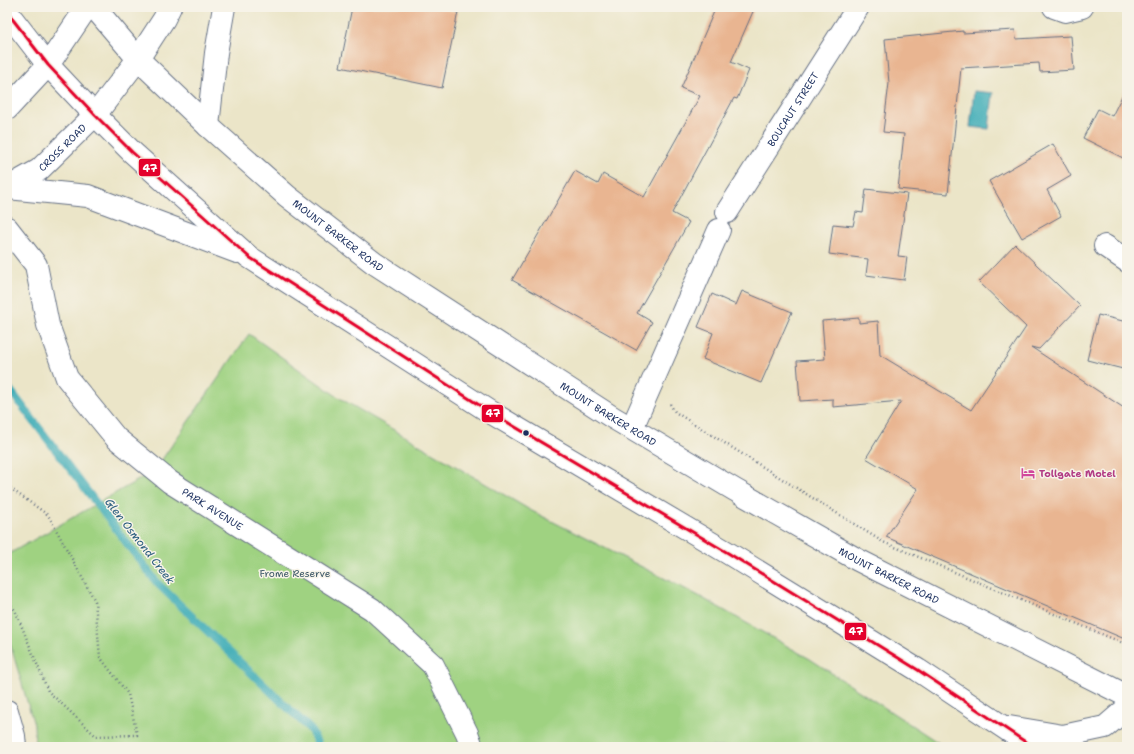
<svg xmlns="http://www.w3.org/2000/svg" width="1134" height="754" font-family="'Shantell Sans',sans-serif">
<style>
.green{fill:#9fd281;stroke:#5d8070}
.water{fill:#3babb6;stroke:#2b6d8a}
.lines{fill:none;stroke-linecap:round;stroke-linejoin:round}
.stream{stroke:#3babb6;stroke-width:8}
.building{fill:#e9b591}
.minor-casing{stroke:#646f83;stroke-width:24}
.highway-casing{stroke:#646f83;stroke-width:24}
.path{stroke:#646f83;stroke-width:2.5;stroke-dasharray:1 3;stroke-linecap:butt}
.minor{stroke:#fff;stroke-width:22}
.highway{stroke:#fff;stroke-width:22}
.bus-1-casing{stroke:#f7f3e8;stroke-width:6}
.bus-1{stroke:#e4002b;stroke-width:3}
.bus-dot{fill:#1b2f5e;stroke:#f7f3e8;stroke-width:1.5}
.labels{text-anchor:middle;stroke-width:3;stroke-linejoin:round;paint-order:stroke}
.street-label{font-size:10px;fill:#1b2f5e;stroke:#f7f3e8}
.hotel-label{font-size:10px;font-weight:bold;fill:#b23c85;stroke:#f7f3e8;text-anchor:start}
.park-label{font-size:10px;fill:#3c5867;stroke:#f7f3e8}
.water-label{font-size:11px;font-style:italic;fill:#265a7d;stroke:#f7f3e8}
.line-badge{stroke:#f7f3e8;stroke-width:1.5}
.badge-label{font-size:11px;text-anchor:middle;font-weight:bold;fill:#fff}
</style>
<rect width="100%" height="100%" fill="#f7f3e8"/>
<filter id="ink" filterUnits="userSpaceOnUse"><feTurbulence type="fractalNoise" baseFrequency=".025" numOctaves="2"/><feDisplacementMap in="SourceGraphic" scale="8" xChannelSelector="R" yChannelSelector="G"/><feConvolveMatrix kernelMatrix="1 2 1 2 8 2 1 2 1" color-interpolation-filters="sRGB"/></filter>
<filter id="wash" filterUnits="userSpaceOnUse"><feTurbulence type="fractalNoise" baseFrequency=".012" numOctaves="4" result="noise"/><feDisplacementMap in="SourceGraphic" scale="16" xChannelSelector="R" yChannelSelector="G"/><feGaussianBlur stdDeviation="0.9" result="paint"/><feColorMatrix in="noise" values="0 0 0 0 0 0 0 0 0 0 0 0 0 0 0 0 0 1.4 0 .05"/><feComposite in="paint" operator="in"/></filter>
<g filter="url(#wash)">
<rect width="100%" height="100%" fill="#ebe5c8"/>
<path class="green" d="M 249,334 L 338,397 L 530,510 L 697,595 L 810,659 L 945,747 L 35,747 L 34,725 L 7,633 L 7,555 L 154,471 Z"/>
<path class="water" d="M 974,91 L 993,93 L 989,129 L 970,127 Z"/>
<g class="lines">
<path class="stream" d="M 7,386 L 158,584 L 311,730 L 319,747"/>
</g>
<g id="blocks">
<path class="building" d="M 352,7 L 434,7 L 458,12 L 442,88 L 340,67 Z
M 716,7 L 755,7 L 731,62 L 749,70 L 737,99 L 734,98 L 672,213 L 689,222 L 637,313 L 652,322 L 636,350 L 512,280 L 575,171 L 598,184 L 603,174 L 644,197 L 700,96 L 681,88 Z
M 1015,30 L 1016,39 L 1071,36 L 1074,70 L 1040,72 L 1039,63 L 961,68 L 948,194 L 898,189 L 904,134 L 883,132 L 889,83 L 885,39 L 963,31 L 963,33 Z
M 1127,86 L 1127,160 L 1083,138 L 1098,109 L 1112,116 Z
M 1053,144 L 1071,176 L 1047,190 L 1061,216 L 1022,238 L 989,181 Z
M 866,189 L 907,194 L 898,256 L 907,257 L 904,280 L 866,275 L 868,259 L 829,254 L 833,224 L 853,226 L 856,212 L 863,213 Z
M 1015,244 L 1080,306 L 1039,349 L 1031,347 L 1127,410 L 1127,640 L 886,537 L 918,489 L 866,458 L 901,401 L 833,407 L 833,399 L 800,401 L 797,361 L 825,359 L 822,321 L 859,318 L 859,323 L 878,321 L 880,355 L 971,410 L 1026,327 L 979,282 Z
M 742,291 L 792,312 L 761,383 L 703,359 L 713,333 L 698,327 L 712,294 L 736,305 Z
M 1098,315 L 1127,322 L 1127,370 L 1087,360 Z"/>
</g>
</g>
<g filter="url(#ink)">
<use href="#blocks" fill-opacity="0" stroke="#646f83" stroke-width="1"/>
<g class="lines">
<g class="minor-casing">
<g id="minor">
<path d="M 1054,7 L 1065,11 L 1082,7"/>
<path id="s1" d="M 727,212 L 858,7"/>
<path id="s2" d="M 7,228 L 36,265 L 48,325 L 67,378 L 116,438 L 170,482 L 372,609 L 433,665 L 467,733 L 472,747"/>
<path d="M 1105,246 L 1127,261"/>
<path d="M 632,428 L 719,230"/>
<path d="M 7,711 L 14,736 L 15,747"/>
</g>
</g>
<g class="highway-casing">
<g id="highway">
<path id="s3" d="M 94,7 L 138,59 L 208,126 L 287,196 L 374,263 L 612,417 L 735,490 L 858,560 L 1127,696"/>
<path d="M 7,12 L 48,65 L 95,115 L 132,152 L 249,257 L 490,412 L 728,553 L 918,670 L 1033,747"/>
<path d="M 7,109 L 48,65 L 87,7"/>
<path d="M 208,126 L 216,53 L 224,7"/>
<path id="s4" d="M 7,188 L 39,170 L 95,115 L 138,59 L 164,19 L 170,7"/>
<path d="M 8,188 L 88,196 L 237,252"/>
<path d="M 1009,727 L 1063,736 L 1105,727 L 1127,708"/>
</g>
</g>
<path class="path" d="M 670,404 L 675,412 L 883,542 L 1123,643 L 1127,640
M 7,486 L 48,515 L 95,601 L 100,657 L 128,694 L 137,735 L 96,736 L 48,691 L 15,610 L 7,601"/>
<use href="#minor" class="minor"/>
<use href="#highway" class="highway"/>
<g class="bus-1-casing">
<path id="bus-1" d="M 7,12 L 48,65 L 95,115 L 132,152 L 249,257 L 490,412 L 728,553 L 918,670 L 1033,747"/>
</g>
<use href="#bus-1" class="bus-1"/>
</g>
</g>
<defs>
<g id="hotel-bare" transform="scale(1.08)"><path d="M-6-4.5h1.5V1H6V5H4.5V3h-9V5H-6ZM-4 0a1.8 1.8 0 1 1 3.6 0ZM.5 0V-2.5h3Q6-2.5 6 0Z" fill="#d1479c" stroke="#f7f3e8" stroke-width="2.5" paint-order="stroke"/></g>
</defs>
<g fill-rule="evenodd">
<use href="#hotel-bare" x="1028" y="473"/>
</g>
<circle class="bus-dot" cx="526" cy="433" r="3.5"/>
<g class="labels">
<g class="street-label">
<text dy="4" stroke="none"><textPath href="#s1" startOffset="122">BOUCAUT STREET</textPath></text>
<text dy="4" stroke="none"><textPath href="#s4" startOffset="69">CROSS ROAD</textPath></text>
<text dy="4" stroke="none"><textPath href="#s3" startOffset="335">MOUNT BARKER ROAD</textPath></text>
<text dy="4" stroke="none"><textPath href="#s3" startOffset="659">MOUNT BARKER ROAD</textPath></text>
<text dy="4" stroke="none"><textPath href="#s2" startOffset="362">PARK AVENUE</textPath></text>
<text dy="4" stroke="none"><textPath href="#s3" startOffset="983">MOUNT BARKER ROAD</textPath></text>
</g>
<g class="hotel-label">
<text x="1039" y="477">Tollgate Motel</text>
</g>
<g class="park-label">
<text x="295" y="577">Frome Reserve</text>
</g>
<g class="water-label">
<text transform="translate(140 541) rotate(52)" y="4">Glen Osmond Creek</text>
</g>
</g>
<g class="line-badge">
<rect x="138" y="158" width="23" height="19" rx="4" fill="#e4002b"/>
<rect x="481" y="404" width="23" height="19" rx="4" fill="#e4002b"/>
<rect x="844" y="622" width="23" height="19" rx="4" fill="#e4002b"/>
</g>
<g class="badge-label">
<text x="150" y="172">47</text>
<text x="493" y="417">47</text>
<text x="856" y="635">47</text>
</g>
<rect width="1134" height="754" fill="none" stroke="#f7f3e8" stroke-width="24"/>
</svg>
